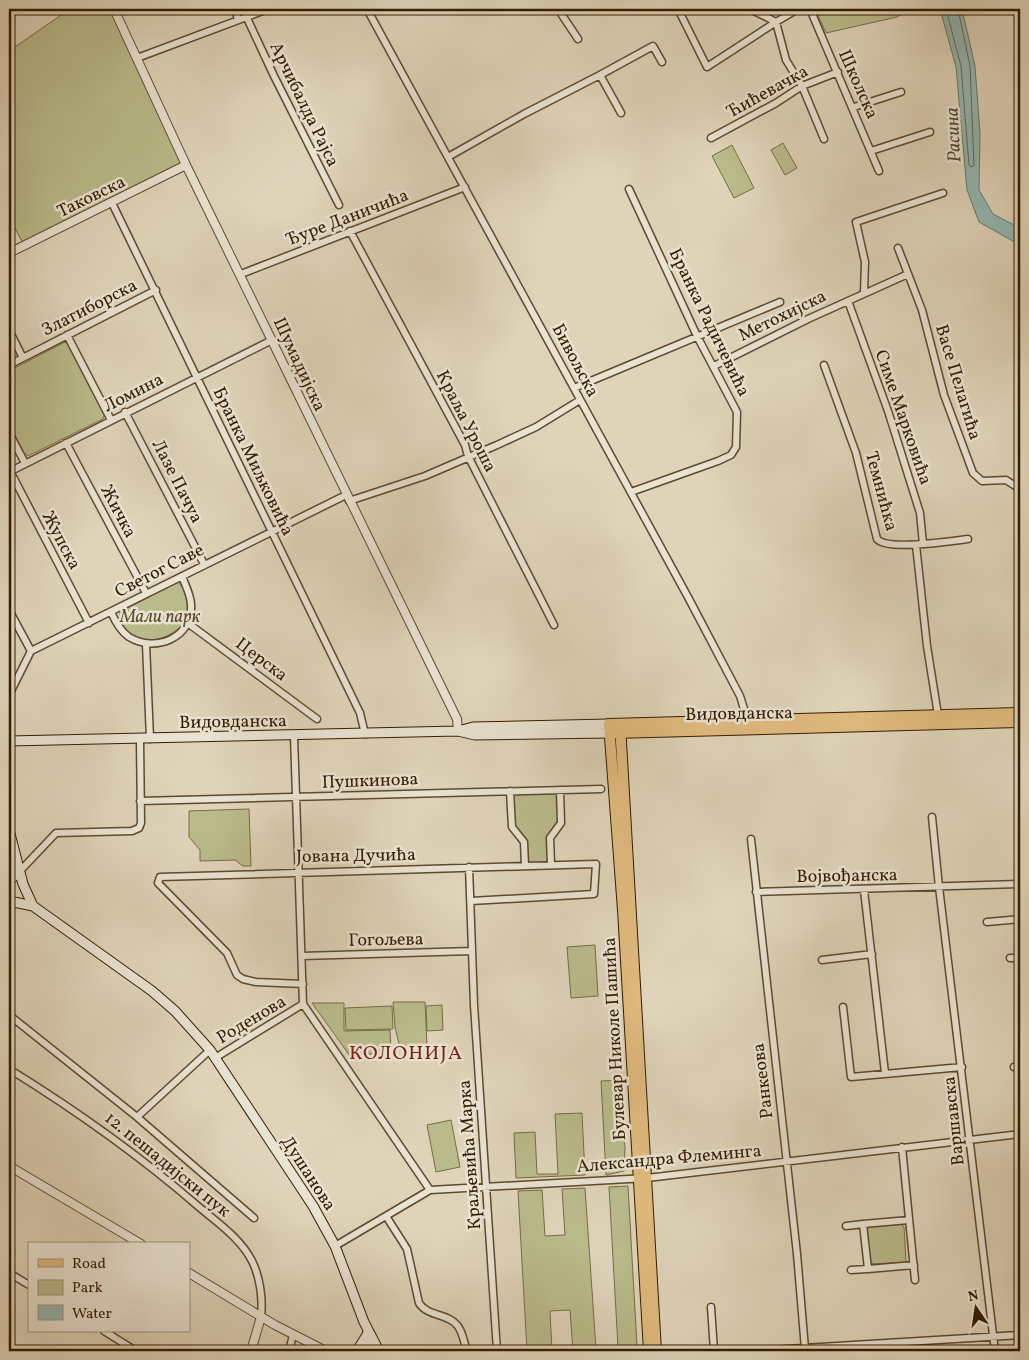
<svg xmlns="http://www.w3.org/2000/svg" width="1029" height="1360" font-family="Vollkorn,serif">
<style>
.green{fill:#babb8b;stroke:#766c46}
.water{fill:#94b7b4;stroke:#6d796c}
.lines{fill:none;stroke-linecap:round;stroke-linejoin:round}
.shore{stroke:#636a5a;stroke-width:1}
.minor-casing{stroke:#5d4a2e;stroke-width:9}
.tertiary-casing{stroke:#5d4a2e;stroke-width:10}
.secondary-casing{stroke:#321c00;stroke-width:11}
.primary-casing{stroke:#321c00;stroke-width:12}
.minor{stroke:#eae3d2;stroke-width:6}
.tertiary{stroke:#eae3d2;stroke-width:8}
.secondary{stroke:#eae3d2;stroke-width:9}
.primary{stroke:#e0ba7d;stroke-width:10}
.labels{text-anchor:middle;stroke-width:5;stroke-linejoin:round;paint-order:stroke}
.street-label{font-size:18px;fill:#321c00;stroke:#eae3d2}
.park-label{font-size:18px;font-style:italic;fill:#5b4c2a;stroke:#eae3d2}
.water-label{font-size:19px;font-style:italic;fill:#4f4a36;stroke:#eae3d2}
.quarter-label{font-size:20px;letter-spacing:1px;fill:#7a1f14;stroke:#eae3d2}
</style>
<rect width="100%" height="100%" fill="#dfd4ba"/>
<filter id="stains"><feTurbulence type="fractalNoise" baseFrequency=".004" numOctaves="4"/><feColorMatrix values="0 0 0 0 .2 0 0 0 0 .09 0 0 0 0 .02 0 0 0 .5 -.17"/></filter>
<radialGradient id="worn" r=".72"><stop offset=".6" stop-color="#630" stop-opacity="0"/><stop offset="1" stop-color="#630" stop-opacity=".3"/></radialGradient>
<path class="green" d="M 70,9 L 114,9 L 186,165 L 24,245 L 9,217 L 9,51 Z
M 815,9 L 910,9 L 897,17 L 826,33 Z
M 783,143 L 797,168 L 785,175 L 771,150 Z
M 732,145 L 754,188 L 734,198 L 712,156 Z
M 65,342 L 68,344 L 105,414 L 103,419 L 28,456 L 24,453 L 9,423 L 9,371 Z
M 178,582 C 222,631 121,668 120,612 Z
M 560,790 L 561,823 L 550,838 L 551,865 L 525,866 L 524,842 L 512,827 L 510,791 Z
M 249,809 L 251,866 L 243,866 L 235,860 L 200,861 L 200,850 L 189,837 L 189,811 Z
M 595,945 L 598,996 L 571,998 L 567,947 Z
M 393,1002 L 425,1002 L 427,1046 L 400,1048 L 395,1027 Z
M 312,1003 L 344,1003 L 344,1031 L 390,1030 L 391,1052 L 350,1056 Z
M 442,1005 L 443,1030 L 427,1031 L 426,1006 Z
M 392,1006 L 393,1029 L 346,1030 L 345,1008 Z
M 624,1080 L 619,1108 L 625,1147 L 624,1171 L 606,1175 L 601,1081 Z
M 582,1113 L 585,1175 L 516,1178 L 514,1133 L 535,1132 L 537,1174 L 558,1174 L 555,1114 Z
M 451,1120 L 460,1167 L 436,1172 L 427,1125 Z
M 628,1186 L 637,1346 L 618,1347 L 609,1187 Z
M 585,1188 L 596,1349 L 573,1351 L 570,1310 L 550,1311 L 552,1351 L 527,1351 L 518,1191 L 542,1190 L 545,1236 L 565,1235 L 562,1189 Z
M 901,1224 L 904,1227 L 906,1262 L 873,1264 L 869,1259 L 867,1230 L 869,1227 Z"/>
<path class="water" d="M 940,9 L 962,9 L 975,66 L 980,133 L 979,190 L 993,214 L 1020,228 L 1020,245 L 979,222 L 967,190 L 956,67 Z"/>
<g class="lines">
<path class="shore" d="M 946,9 L 961,66 L 969,165 L 972,167 L 974,165 L 970,66 L 958,9"/>
<g class="minor-casing">
<path id="minor" d="M 235,9 L 238,20
M 367,9 L 689,599 L 740,696 L 748,722
M 558,9 L 578,39
M 678,9 L 707,67 L 776,22 L 786,60 L 802,86 L 824,139
M 750,9 L 776,22 L 798,9
M 810,9 L 879,171
M 246,16 L 274,76 L 339,205
M 137,58 L 268,9
M 600,75 L 653,46 L 662,62
M 854,107 L 901,92
M 711,138 L 776,103 L 802,86 L 838,72
M 871,151 L 930,132
M 448,157 L 524,114 L 600,75 L 621,113
M 629,189 L 697,336 L 737,412 L 736,447 L 731,455 L 718,461 L 631,492
M 112,203 L 360,713 L 365,734
M 350,231 L 465,445 L 468,456 L 554,625
M 898,248 L 922,310 L 944,395 L 973,473 L 982,481 L 1006,480 L 1020,489
M 241,274 L 465,187
M 864,292 L 865,262 L 856,222 L 943,193
M 848,301 L 888,411 L 920,513 L 923,544
M 9,330 L 23,358
M 67,335 L 111,420
M 9,365 L 156,290
M 824,365 L 856,453 L 877,539 C 887,551 952,541 968,539
M 714,366 L 808,319 L 908,274
M 574,388 L 780,302
M 125,412 L 204,564
M 9,433 L 25,463
M 66,443 L 146,593
M 10,471 L 89,623
M 9,472 L 272,340
M 349,501 L 425,476 L 497,445 L 536,427 L 580,400
M 916,545 L 927,646 L 938,715
M 9,610 L 31,651
M 111,612 C 115,621 120,631 129,637 C 155,653 193,638 191,605 C 191,595 185,585 182,576
M 189,624 L 317,719
M 146,644 L 150,739
M 9,695 L 31,651 L 346,495
M 294,736 L 303,1004 L 430,1190
M 510,791 L 512,827 L 524,842 L 525,866
M 140,801 L 601,789
M 932,817 L 939,887 L 995,1351
M 751,839 L 797,1254 L 805,1349
M 551,865 L 550,838 L 561,823 L 560,790
M 469,867 L 474,1005 L 497,1351
M 19,872 L 56,833 L 132,831 L 139,828 L 141,823 L 140,740
M 864,890 L 885,1073
M 756,892 L 1020,884
M 987,922 L 1020,919
M 302,956 L 472,951
M 1010,958 L 1020,958
M 822,960 L 872,954
M 303,984 L 256,982 L 243,979 L 237,975 L 227,953 L 158,883 L 160,877 L 596,864 L 594,894 L 471,901
M 843,1007 L 851,1077 L 962,1067
M 9,1015 L 137,1117 L 254,1218
M 215,1058 L 303,1004
M 1014,1067 L 1020,1067
M 9,1069 C 77,1111 139,1155 199,1207 C 218,1223 241,1239 252,1261 C 260,1277 263,1299 261,1317
M 137,1117 L 210,1050
M 902,1147 L 915,1280
M 386,1216 L 407,1249 L 419,1303 C 428,1317 447,1313 457,1325 C 463,1332 464,1343 467,1351
M 909,1220 L 863,1224 L 868,1269 L 914,1265
M 846,1226 L 863,1224
M 335,1246 L 430,1190 L 647,1178 L 1020,1134
M 851,1270 L 868,1269
M 9,1273 L 29,1285
M 711,1307 L 714,1351
M 104,1331 L 136,1351
M 289,1351 L 293,1335
M 754,1351 L 1020,1335"/>
</g>
<g class="tertiary-casing">
<path id="tertiary" d="M 114,9 L 186,165 L 457,719 L 458,731
M 9,253 L 186,165
M 9,882 L 19,872
M 9,1166 L 141,1244
M 189,1273 L 275,1325 L 326,1351
M 251,1351 L 261,1317"/>
</g>
<g class="secondary-casing">
<path id="secondary" d="M 458,731 L 475,735 L 609,733
M 9,741 L 458,731 L 473,727 L 609,724
M 9,830 L 23,884 L 33,906 L 152,991 L 175,1011 L 210,1050 L 313,1206 L 335,1246 L 364,1322 L 379,1351
M 9,901 L 33,906
M 367,1334 L 370,1351
M 357,1351 L 367,1335"/>
</g>
<g class="primary-casing">
<path id="primary" d="M 620,724 L 656,1351
M 614,733 L 1020,722
M 649,1351 L 623,910 L 609,724 L 1020,713"/>
</g>
<use href="#minor" class="minor"/>
<use href="#tertiary" class="tertiary"/>
<use href="#secondary" class="secondary"/>
<use href="#primary" class="primary"/>
</g>
<g class="labels">
<g class="street-label">
<text transform="translate(859 84) rotate(66)" y="6">Школска</text>
<text transform="translate(767 91) rotate(-29)" y="6">Ћићевачка</text>
<text transform="translate(305 104) rotate(64)" y="6">Арчибалда Рајса</text>
<text transform="translate(91 196) rotate(-26)" y="6">Таковска</text>
<text transform="translate(347 217) rotate(-21)" y="6">Ђуре Даничића</text>
<text transform="translate(89 307) rotate(-27)" y="6">Златиборска</text>
<text transform="translate(782 315) rotate(-26)" y="6">Метохијска</text>
<text transform="translate(710 322) rotate(64)" y="6">Бранка Радичевића</text>
<text transform="translate(576 360) rotate(62)" y="6">Бивољска</text>
<text transform="translate(300 364) rotate(65)" y="6">Шумадијска</text>
<text transform="translate(959 382) rotate(73)" y="6">Васе Пелагића</text>
<text transform="translate(133 392) rotate(-27)" y="6">Ломина</text>
<text transform="translate(904 417) rotate(71)" y="6">Симе Марковића</text>
<text transform="translate(467 421) rotate(63)" y="6">Краља Уроша</text>
<text transform="translate(254 461) rotate(64)" y="6">Бранка Миљковића</text>
<text transform="translate(178 481) rotate(63)" y="6">Лазе Пачуа</text>
<text transform="translate(882 491) rotate(75)" y="6">Темнићка</text>
<text transform="translate(119 511) rotate(62)" y="6">Жичка</text>
<text transform="translate(62 540) rotate(62)" y="6">Жупска</text>
<text transform="translate(159 570) rotate(-27)" y="6">Светог Саве</text>
<text transform="translate(262 659) rotate(37)" y="6">Церска</text>
<text transform="translate(739 713) rotate(-1)" y="6">Видовданска</text>
<text transform="translate(233 721) rotate(-1)" y="6">Видовданска</text>
<text transform="translate(370 780) rotate(-2)" y="6">Пушкинова</text>
<text transform="translate(356 855) rotate(-1)" y="6">Јована Дучића</text>
<text transform="translate(847 875) rotate(-1)" y="6">Војвођанска</text>
<text transform="translate(386 939) rotate(-1)" y="6">Гогољева</text>
<text transform="translate(251 1019) rotate(-31)" y="6">Роденова</text>
<text transform="translate(614 1039) rotate(-93)" y="6">Булевар Николе Пашића</text>
<text transform="translate(762 1081) rotate(-97)" y="6">Ранкеова</text>
<text transform="translate(953 1121) rotate(-96)" y="6">Варшавска</text>
<text transform="translate(469 1155) rotate(-94)" y="6">Краљевића Марка</text>
<text transform="translate(669 1158) rotate(-5)" y="6">Александра Флеминга</text>
<text transform="translate(168 1164) rotate(39)" y="6">12. пешадијски пук</text>
<text transform="translate(309 1173) rotate(57)" y="6">Душанова</text>
</g>
<g class="park-label">
<text x="160" y="622">Мали парк</text>
</g>
<g class="water-label">
<text transform="translate(952 135) rotate(-93)" y="7">Расина</text>
</g>
<g class="quarter-label">
<text x="406" y="1059">КОЛОНИЈА</text>
</g>
</g>
<rect width="1029" height="1360" fill="none" stroke="#dfd4ba" stroke-width="30"/>
<rect x="10" y="10" width="1009" height="1340" fill="none" stroke="#321c00" stroke-width="2.5"/>
<rect x="15" y="15" width="999" height="1330" fill="none" stroke="#321c00"/>
<rect x="28" y="1242" width="162" height="90" fill="#eae3d2" stroke="#a0937e"/>
<rect x="38" y="1259" width="25" height="8" fill="#e0ba7d" stroke="#a0937e"/>
<text x="72" y="1268" font-size="15" fill="#321c00">Road</text>
<rect x="38" y="1280" width="25" height="15" fill="#babb8b" stroke="#a0937e"/>
<text x="72" y="1292" font-size="15" fill="#321c00">Park</text>
<rect x="38" y="1305" width="25" height="15" fill="#94b7b4" stroke="#a0937e"/>
<text x="72" y="1318" font-size="15" fill="#321c00">Water</text>
<g transform="translate(976 1308) rotate(347)" stroke="#eae3d2" stroke-width="4" paint-order="stroke">
<path d="M0-4L9 19L0 12L-9 19Z" fill="#321c00"/>
<text y="-8" font-size="14" font-weight="bold" text-anchor="middle" fill="#321c00">N</text>
</g>
<rect width="100%" height="100%" filter="url(#stains)"/>
<rect width="100%" height="100%" fill="url(#worn)"/>
</svg>
